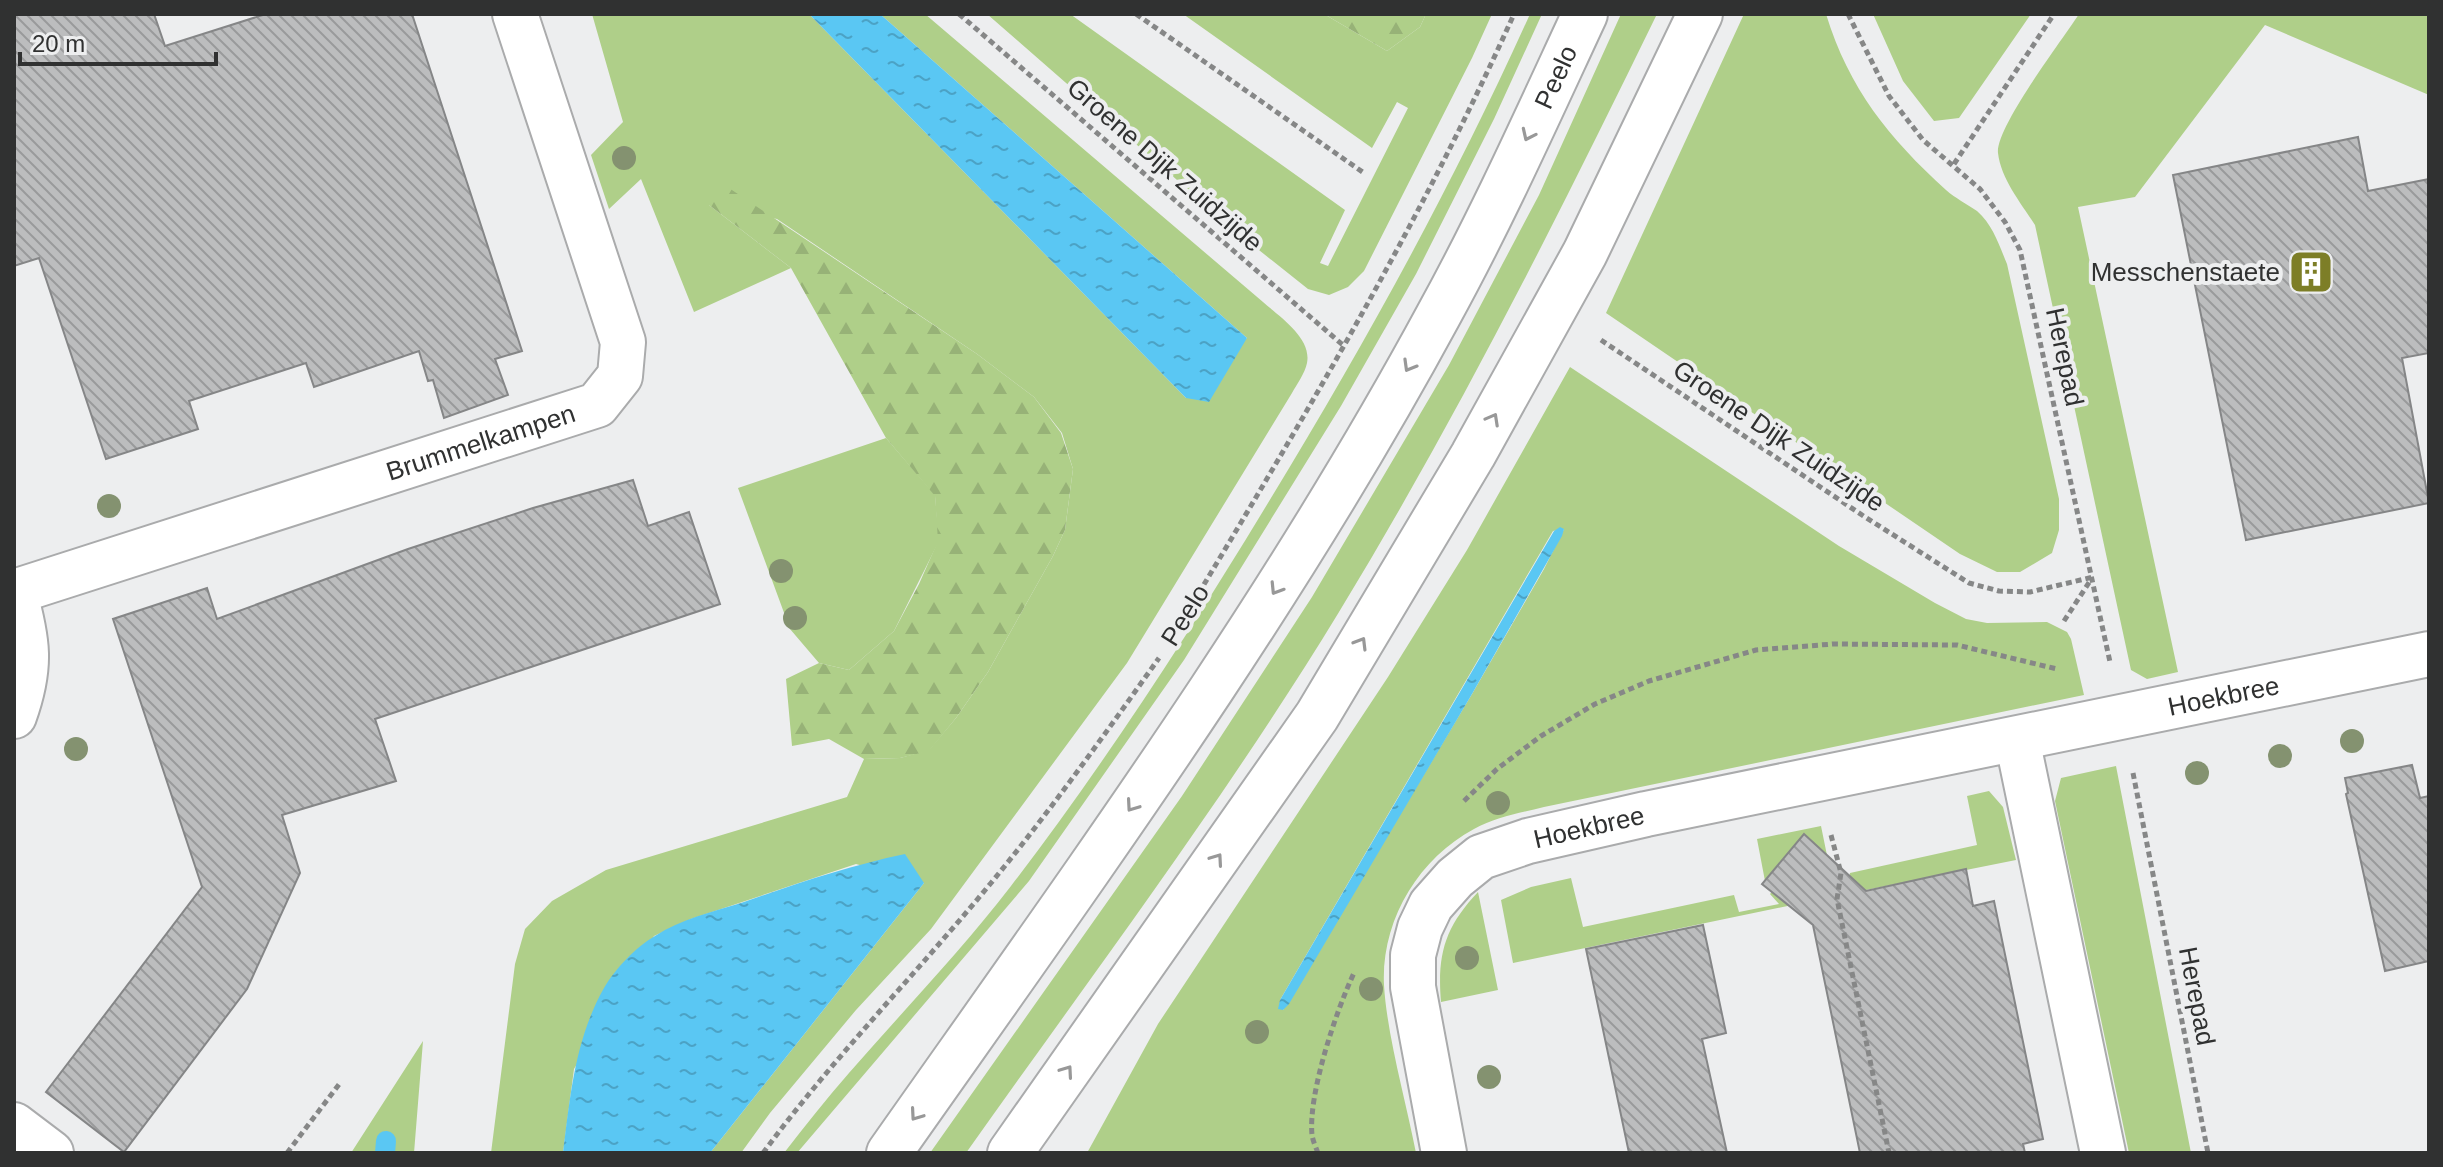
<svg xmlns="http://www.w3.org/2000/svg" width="2443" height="1167" font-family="Arial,sans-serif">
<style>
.green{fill:#afcf89;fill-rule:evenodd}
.forest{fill:url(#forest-firs)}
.water{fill:url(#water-ripples)}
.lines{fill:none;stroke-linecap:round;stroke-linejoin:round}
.stream{stroke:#5ac7f3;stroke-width:20}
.building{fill:url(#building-back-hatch);stroke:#858687;stroke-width:2}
.street-casing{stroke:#aaabac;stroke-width:48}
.primary-casing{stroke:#aaabac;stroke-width:48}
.path{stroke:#868787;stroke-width:5;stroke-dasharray:6 4;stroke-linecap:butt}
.street{stroke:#fff;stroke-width:44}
.primary{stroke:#fff;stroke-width:44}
.tree{fill:#849270}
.oneway{stroke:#989898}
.labels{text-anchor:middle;stroke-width:8;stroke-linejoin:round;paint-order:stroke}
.street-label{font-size:26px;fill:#303131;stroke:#edeeef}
.poi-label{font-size:26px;fill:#303131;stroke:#edeeef;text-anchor:end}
</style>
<defs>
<pattern id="forest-firs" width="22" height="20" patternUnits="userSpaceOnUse" patternTransform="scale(2)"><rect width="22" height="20" fill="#afcf89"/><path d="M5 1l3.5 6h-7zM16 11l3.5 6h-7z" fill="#97b277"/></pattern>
<pattern id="water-ripples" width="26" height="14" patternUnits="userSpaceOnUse" patternTransform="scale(2)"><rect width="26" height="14" fill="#5ac7f3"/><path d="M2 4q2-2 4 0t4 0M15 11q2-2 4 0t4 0" fill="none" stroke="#4ba2c5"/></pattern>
<pattern id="building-back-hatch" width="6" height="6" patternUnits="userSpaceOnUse" patternTransform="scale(2)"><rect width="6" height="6" fill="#bcbdbe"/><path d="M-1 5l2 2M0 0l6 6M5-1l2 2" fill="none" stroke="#999a9b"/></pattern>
</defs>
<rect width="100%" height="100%" fill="#edeeef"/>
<path class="green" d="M 592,14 L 809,14 L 1186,398 L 1247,338 L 880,14 L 925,14 L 1263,302 C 1280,317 1312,338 1307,363 C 1305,373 1297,384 1292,393 L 1127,663 L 931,929 L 856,1010 L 770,1113 L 741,1153 L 710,1153 L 924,883 L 856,864 L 691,919 L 654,936 L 574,1069 L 563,1153 L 491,1153 L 515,964 L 525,929 L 552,901 L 606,870 L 847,797 L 864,759 L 900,758 L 929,750 L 956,718 L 988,672 L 1053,556 L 1065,530 L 1073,469 L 1062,433 L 1034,397 L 977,354 L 777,219 L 709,205 L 791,268 L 694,312 L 641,179 L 609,209 L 591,155 L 623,122 Z
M 987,14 L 1070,14 L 1345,210 L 1320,263 L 1328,266 L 1408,108 L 1397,102 L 1372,148 L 1183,14 L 1324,14 L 1387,51 L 1420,27 L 1426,14 L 1492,14 L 1472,58 L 1364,271 L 1348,287 L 1329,295 L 1308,289 L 1240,235 Z
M 1530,14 L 1542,14 L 1494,119 L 1416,274 L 1341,406 L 1184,660 L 1029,881 L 797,1153 L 784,1153 C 805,1126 826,1099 849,1073 C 903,1011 961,951 1011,886 C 1106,762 1190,632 1271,498 C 1366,342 1455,181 1530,14 Z
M 1621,14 L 1657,14 C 1558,217 1457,418 1339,612 C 1225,799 1092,975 966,1153 L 930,1153 L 1182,796 L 1312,597 L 1449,365 L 1539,195 Z
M 1744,14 L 1826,14 C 1849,89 1889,138 1946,190 C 1955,198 1967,204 1977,211 C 1993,225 1999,245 2007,264 L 2059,499 L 2059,530 L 2052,553 L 2020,572 L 1997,572 L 1960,554 L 1606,313 Z
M 1873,14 L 2031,14 L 1959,118 L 1934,121 L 1903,81 Z
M 2079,14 L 2429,14 L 2429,95 L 2265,25 L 2135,197 L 2078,207 L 2178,672 L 2147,679 L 2131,670 L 2035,225 C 2021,203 2001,179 1998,153 C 1995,128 2063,39 2079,14 Z
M 1570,367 L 1839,546 L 1935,603 L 1966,619 L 1987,623 L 2047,622 L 2067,632 L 2071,639 L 2084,695 L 1544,807 C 1520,813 1496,817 1474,829 C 1418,859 1381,921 1384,985 C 1387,1036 1406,1101 1416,1153 L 1087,1153 L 1158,1024 L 1388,677 L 1467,550 ZM 1564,529 L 1544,569 L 1472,694 L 1283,1010 L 1280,1000 L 1553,531 Z
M 886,438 L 935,495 L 939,541 L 894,631 L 849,670 L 819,663 L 790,629 L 738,488 Z
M 2116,766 L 2191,1153 L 2129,1153 L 2055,801 L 2061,778 Z
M 1989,791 L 2003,807 L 2016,860 L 1846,894 L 1850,873 L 1977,845 L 1967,796 Z
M 1821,826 L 1831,875 L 1826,898 L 1513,963 L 1501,900 L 1531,887 L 1571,878 L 1583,927 L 1734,895 L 1739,912 L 1779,904 L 1770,894 L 1772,892 L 1784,900 L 1824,853 L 1804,835 L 1765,881 L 1757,839 Z
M 1478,892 L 1498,990 L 1441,1002 C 1437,954 1445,927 1478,892 Z
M 423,1041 L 414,1153 L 351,1153 Z"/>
<path class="forest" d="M 1324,14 L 1426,14 L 1420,27 L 1387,51 Z
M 717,180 L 977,354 L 1034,397 L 1061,433 L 1073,469 L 1065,530 L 1053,556 L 988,672 L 956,718 L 929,751 L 900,758 L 864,759 L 829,739 L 792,746 L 786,679 L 819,663 L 849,670 L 894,631 L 919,584 L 938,541 L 935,496 L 886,438 L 791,268 L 709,205 Z"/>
<path class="water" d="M 809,14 L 880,14 L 1247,338 L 1209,402 L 1186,398 Z
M 1560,527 L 1564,529 L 1562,536 L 1472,694 L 1289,1004 L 1283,1010 L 1278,1009 L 1280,1000 L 1554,531 Z
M 905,854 L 924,883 L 710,1153 L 563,1153 C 570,1097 575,1039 604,988 C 615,969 636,947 655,936 C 681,919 712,912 741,903 C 795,884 848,866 905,854 Z"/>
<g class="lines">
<path class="stream" d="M 385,1153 L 386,1141"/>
</g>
<path class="building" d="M 14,14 L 154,14 L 165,46 L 266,14 L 412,14 L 522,351 L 495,359 L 508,395 L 444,418 L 433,380 L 428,381 L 419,351 L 314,387 L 306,363 L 189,401 L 198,429 L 106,459 L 39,258 L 14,266 Z
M 2358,137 L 2368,191 L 2429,179 L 2429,353 L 2402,358 L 2429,503 L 2246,540 L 2173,175 Z
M 633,480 L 648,526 L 689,512 L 720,604 L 375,719 L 396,781 L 282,815 L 300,873 L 247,989 L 124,1152 L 46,1092 L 202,887 L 113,619 L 207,588 L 217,619 L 408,549 L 533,508 Z
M 2412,765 L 2420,798 L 2429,796 L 2429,961 L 2385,971 L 2346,794 L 2348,793 L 2345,778 Z
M 1804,834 L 1866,891 L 1966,869 L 1973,906 L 1994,901 L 2043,1139 L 2023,1144 L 2025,1153 L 1860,1153 L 1813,925 L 1762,884 Z
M 1703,925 L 1726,1033 L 1702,1039 L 1727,1153 L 1629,1153 L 1586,949 Z"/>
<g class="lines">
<g class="street-casing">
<g id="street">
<path d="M 14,591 C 28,641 32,666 14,716"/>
<path id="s1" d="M 14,592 L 597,405 L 620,376 L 623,342 L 515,14"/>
<path d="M 2017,739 L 2103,1153"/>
<path d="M 14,1125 L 51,1153"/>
<path id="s2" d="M 1444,1153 L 1413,987 L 1413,955 L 1420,928 L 1431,905 L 1455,878 L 1481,857 L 1528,841 L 1646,814 L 2429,654"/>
</g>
</g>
<g class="primary-casing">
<g id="primary">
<path id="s3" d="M 889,1153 C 1081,880 1279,610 1438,316 C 1492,218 1538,115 1585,14"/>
<path d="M 1010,1153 L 1317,716 L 1473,455 L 1585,253 L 1700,14"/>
</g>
</g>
<path class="path" d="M 959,14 L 1344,346
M 1136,14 L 1364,173
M 1848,14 L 1889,96 L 1923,140 L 1980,189 L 2005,222 L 2020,250 L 2110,662
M 1954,164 L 2054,14
M 1601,340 L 1865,517 L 1969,583 L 1999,591 L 2030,592 L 2093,577
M 2064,621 L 2092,578
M 1173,636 C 1295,433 1417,230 1514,14
M 2133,773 L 2208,1153
M 1464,801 L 1497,769 L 1541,736 L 1595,704 L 1649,681 L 1756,650 L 1833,644 L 1957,645 L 2057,669
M 1831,835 L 1841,873 L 1837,899 L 1889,1153
M 287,1153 L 340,1083
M 763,1153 C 833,1058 916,974 991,883 C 1051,810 1105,734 1159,658
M 1318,1153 C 1316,1148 1313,1141 1312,1135 C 1308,1094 1336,1011 1354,973"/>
<use href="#street" class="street"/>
<use href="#primary" class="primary"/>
</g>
<g class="tree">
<circle cx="624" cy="158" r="12"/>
<circle cx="109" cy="506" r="12"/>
<circle cx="781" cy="571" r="12"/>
<circle cx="795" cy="618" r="12"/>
<circle cx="2352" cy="741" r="12"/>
<circle cx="76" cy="749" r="12"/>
<circle cx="2280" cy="756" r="12"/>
<circle cx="2197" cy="773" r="12"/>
<circle cx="1498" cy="803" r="12"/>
<circle cx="1467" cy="958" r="12"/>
<circle cx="1371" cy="989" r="12"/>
<circle cx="1257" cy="1032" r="12"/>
<circle cx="1489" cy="1077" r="12"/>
</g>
<defs><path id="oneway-chevron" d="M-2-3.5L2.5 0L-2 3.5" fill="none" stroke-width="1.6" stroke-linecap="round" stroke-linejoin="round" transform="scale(2)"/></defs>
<g class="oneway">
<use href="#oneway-chevron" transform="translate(1528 135) rotate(115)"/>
<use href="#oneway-chevron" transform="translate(1409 366) rotate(120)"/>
<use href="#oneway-chevron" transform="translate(1493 419) rotate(-61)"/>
<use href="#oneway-chevron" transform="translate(1276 589) rotate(122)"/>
<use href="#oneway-chevron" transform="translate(1361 643) rotate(-59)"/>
<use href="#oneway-chevron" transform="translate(1132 806) rotate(125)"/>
<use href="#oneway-chevron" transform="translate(1217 859) rotate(-55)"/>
<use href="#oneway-chevron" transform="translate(1067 1071) rotate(-55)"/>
<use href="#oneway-chevron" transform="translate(916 1115) rotate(125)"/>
</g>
<defs>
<g id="building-square" transform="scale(2.3)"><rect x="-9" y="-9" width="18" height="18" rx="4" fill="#7d7e27" stroke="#edeeef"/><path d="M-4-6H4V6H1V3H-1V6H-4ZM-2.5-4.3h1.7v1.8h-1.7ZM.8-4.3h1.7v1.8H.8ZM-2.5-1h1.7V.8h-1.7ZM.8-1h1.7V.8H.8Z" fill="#fff"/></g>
</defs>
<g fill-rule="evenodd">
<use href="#building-square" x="2311" y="272"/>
</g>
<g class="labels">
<g class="street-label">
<text dy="9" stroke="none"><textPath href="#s3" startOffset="1268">Peelo</textPath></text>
<text transform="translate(1165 165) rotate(41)" y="9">Groene Dijk Zuidzijde</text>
<text transform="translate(2065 357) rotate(78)" y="9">Herepad</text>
<text transform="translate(1779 436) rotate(34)" y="9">Groene Dijk Zuidzijde</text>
<text dy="9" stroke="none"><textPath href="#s1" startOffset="490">Brummelkampen</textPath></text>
<text transform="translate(1185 615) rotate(-58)" y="9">Peelo</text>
<text dy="9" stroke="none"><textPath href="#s2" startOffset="1084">Hoekbree</textPath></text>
<text dy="9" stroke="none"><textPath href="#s2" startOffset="436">Hoekbree</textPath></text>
<text transform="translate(2197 996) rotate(79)" y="9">Herepad</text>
</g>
<g class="poi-label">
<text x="2280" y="281">Messchenstaete</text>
</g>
</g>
<rect width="2443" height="1167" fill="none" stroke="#303131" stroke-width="32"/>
<path d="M20 52v12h196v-12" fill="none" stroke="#303131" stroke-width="4"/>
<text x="32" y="52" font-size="24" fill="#303131" stroke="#edeeef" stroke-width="6" paint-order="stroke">20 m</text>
</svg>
